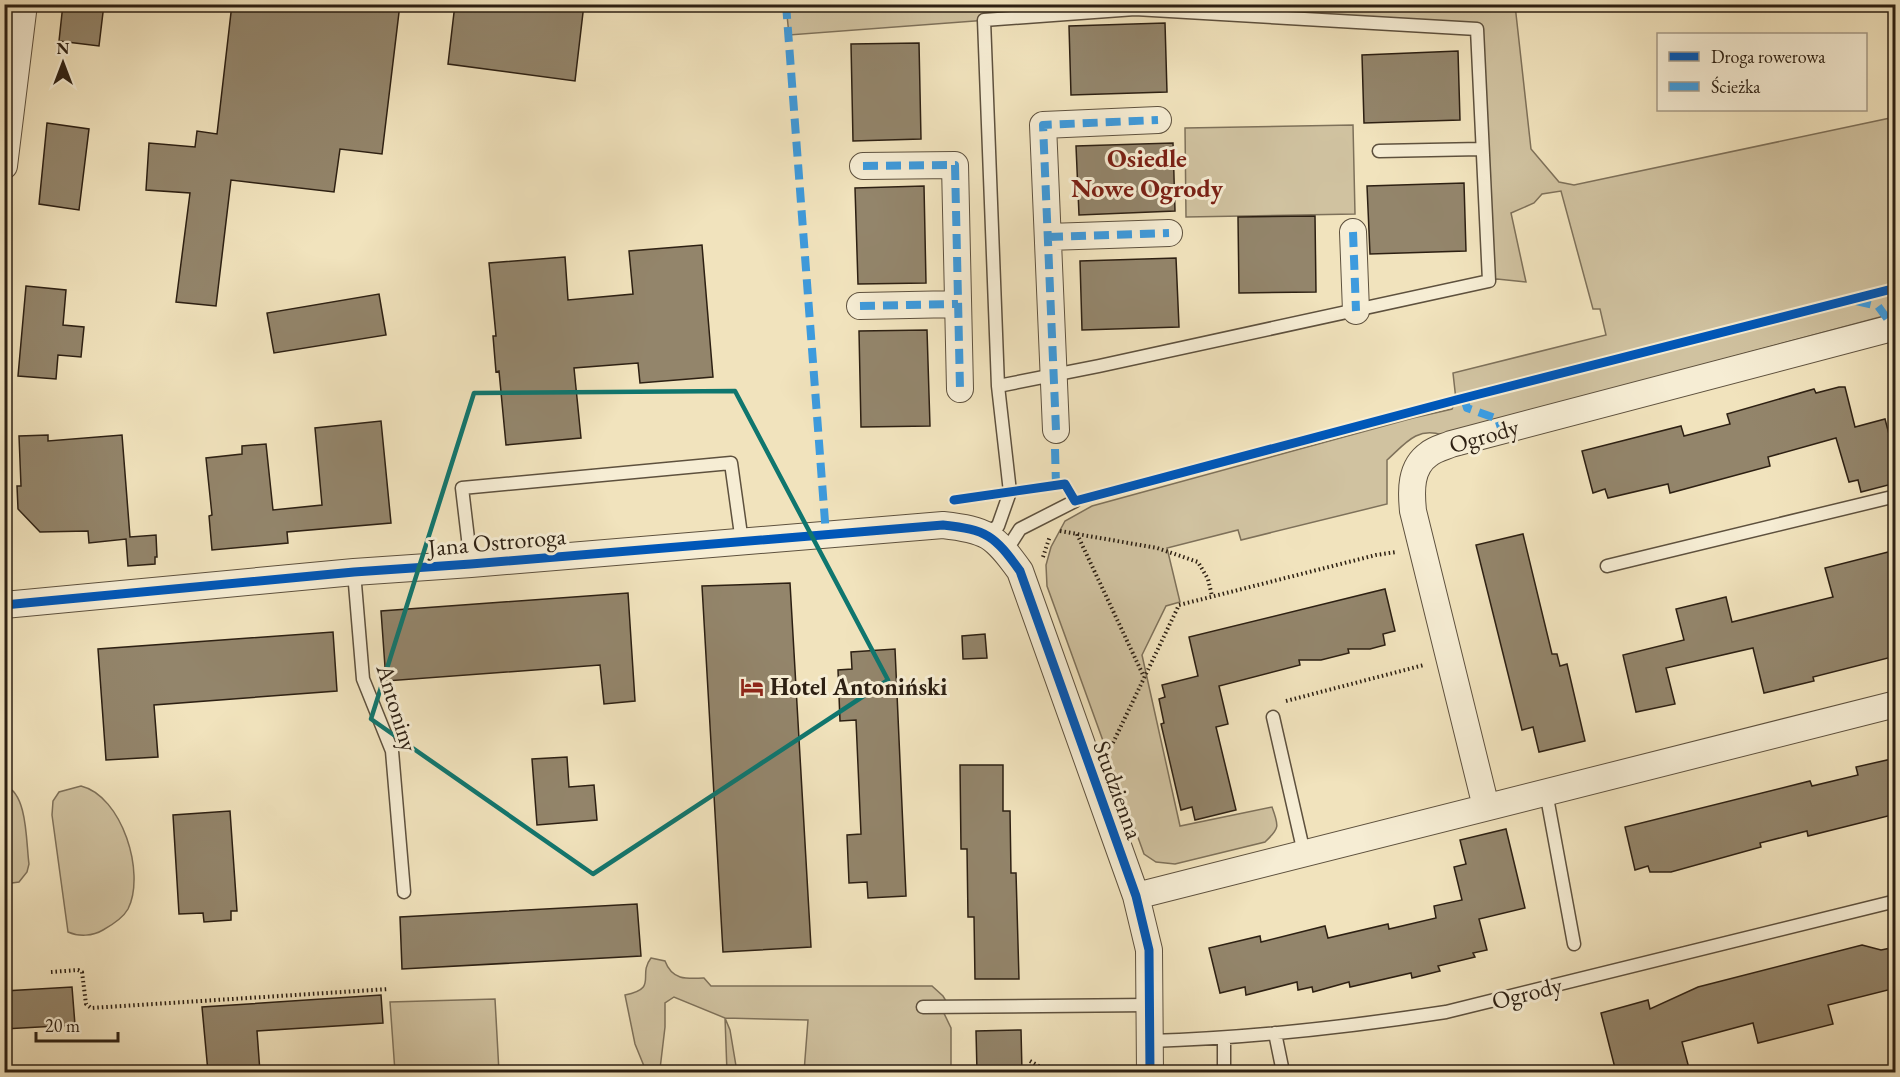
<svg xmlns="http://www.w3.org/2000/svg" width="1900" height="1077" font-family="'EB Garamond',serif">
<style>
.green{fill:#d0c2a0;stroke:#7e715a;stroke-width:1.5}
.building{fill:#93856b;stroke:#2d2013;stroke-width:1.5}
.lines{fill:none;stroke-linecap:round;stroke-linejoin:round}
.service-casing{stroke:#5e513e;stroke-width:15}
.minor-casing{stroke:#5e513e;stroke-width:28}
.path{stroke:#2d2013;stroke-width:4;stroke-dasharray:1.5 3;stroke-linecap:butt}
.service{stroke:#f6edd4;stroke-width:12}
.minor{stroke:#f6edd4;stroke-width:26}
.quiet{stroke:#3d9bde;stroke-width:8;stroke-dasharray:15 8;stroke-linecap:butt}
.cycleway-casing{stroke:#f6edd4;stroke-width:13}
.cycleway{stroke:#0057b8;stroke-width:9}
.marked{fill:none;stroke:#0f766e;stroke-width:4.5;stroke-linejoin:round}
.labels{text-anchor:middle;stroke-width:6;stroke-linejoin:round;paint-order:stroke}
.street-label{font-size:24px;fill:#2d2013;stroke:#f6edd4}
.poi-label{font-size:24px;font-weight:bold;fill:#2d2013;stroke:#f6edd4;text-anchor:start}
.neighbourhood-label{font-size:26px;font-weight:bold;fill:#7a1f14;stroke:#f6edd4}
</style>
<rect width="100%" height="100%" fill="#f1e3bd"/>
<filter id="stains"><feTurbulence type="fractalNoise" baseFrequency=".00333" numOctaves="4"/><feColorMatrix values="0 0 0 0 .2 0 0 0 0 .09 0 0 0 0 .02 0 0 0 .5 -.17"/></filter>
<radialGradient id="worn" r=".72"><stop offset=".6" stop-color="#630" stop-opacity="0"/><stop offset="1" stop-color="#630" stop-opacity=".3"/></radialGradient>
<path class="green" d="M 786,5 L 1515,5 L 1531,149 L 1559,182 L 1574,185 L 1895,117 L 1895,313 L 1442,435 C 1417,426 1404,445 1387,460 L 1387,504 L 1241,540 L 1238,530 L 1167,548 L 1180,602 L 1166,606 L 1142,655 L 1180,826 L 1272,807 C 1279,826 1280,828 1265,842 L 1175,864 L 1156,862 L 1144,854 L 1047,586 L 1046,565 L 1051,547 L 1065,521 L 1092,506 L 1413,418 L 1452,409 L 1456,400 L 1453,373 L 1606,335 L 1600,309 L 1593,309 L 1561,191 L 1542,194 L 1534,203 L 1511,213 L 1526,282 L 1497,279 L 1489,281 L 1477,30 L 1135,9 L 789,35 Z
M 1353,125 L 1355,214 L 1186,217 L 1185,128 Z
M 5,786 C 28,793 26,844 29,864 L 27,872 L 19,882 L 5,884 Z
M 81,786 C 122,796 146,873 128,909 C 123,918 112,925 103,930 C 93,936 79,937 68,932 L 52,815 L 53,801 L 59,792 Z
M 651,958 L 665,961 C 672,980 686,979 704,978 L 711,986 L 932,986 L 943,996 L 949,1006 L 941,1007 L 951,1028 L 951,1072 L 804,1072 L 808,1020 L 725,1018 L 730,1030 L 737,1072 L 727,1072 L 725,1018 L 674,997 L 665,1003 L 665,1027 L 660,1069 L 646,1071 L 635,1044 L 625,995 C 659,988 637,976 651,958 Z
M 495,999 L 499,1072 L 395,1072 L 390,1002 Z"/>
<path class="building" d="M 63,4 L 104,4 L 99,46 L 59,41 Z
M 232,4 L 400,4 L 382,154 L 340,149 L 334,192 L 231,180 L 216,306 L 176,302 L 190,193 L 146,190 L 149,143 L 195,147 L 197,131 L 217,134 Z
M 455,4 L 584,4 L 575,81 L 448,64 Z
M 1165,23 L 1167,92 L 1071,95 L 1069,26 Z
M 919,43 L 921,139 L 853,141 L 851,44 Z
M 1458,51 L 1460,120 L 1364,123 L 1362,55 Z
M 47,123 L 89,129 L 79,210 L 39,204 Z
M 1173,143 L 1175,211 L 1079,215 L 1076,146 Z
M 1464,183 L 1466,251 L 1370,254 L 1367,186 Z
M 924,186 L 926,283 L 858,284 L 855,188 Z
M 1315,216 L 1316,292 L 1239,293 L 1238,217 Z
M 702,245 L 713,377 L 640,383 L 638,363 L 574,368 L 581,438 L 506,445 L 499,371 L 496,372 L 493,336 L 496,336 L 489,263 L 565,257 L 568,300 L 633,294 L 629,251 Z
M 1176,258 L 1179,327 L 1082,330 L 1080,261 Z
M 26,286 L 66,290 L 63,325 L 84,327 L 81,357 L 58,355 L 56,379 L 18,376 Z
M 379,294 L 386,335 L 274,353 L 267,313 Z
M 927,330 L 930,426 L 861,427 L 859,331 Z
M 1839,387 L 1845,387 L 1855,427 L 1885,419 L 1891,442 L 1896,441 L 1896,483 L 1861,492 L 1858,480 L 1849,482 L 1836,438 L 1768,457 L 1770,466 L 1670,493 L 1668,484 L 1608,498 L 1605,489 L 1593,493 L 1582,451 L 1681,426 L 1684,436 L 1730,424 L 1727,414 L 1814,389 L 1816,393 Z
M 381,421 L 391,523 L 287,532 L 288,543 L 212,550 L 209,516 L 212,515 L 206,458 L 242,454 L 242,446 L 266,444 L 273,510 L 322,505 L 315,428 Z
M 48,435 L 48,441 L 122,435 L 130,537 L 156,535 L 157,557 L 155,557 L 155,564 L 128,566 L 126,539 L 89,543 L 88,531 L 40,532 L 18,509 L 17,486 L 21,486 L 19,436 Z
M 1523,534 L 1552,654 L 1557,654 L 1560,666 L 1567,664 L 1585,741 L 1539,752 L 1533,727 L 1522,730 L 1476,545 Z
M 1896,550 L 1896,656 L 1813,677 L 1814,681 L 1764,693 L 1753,648 L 1666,668 L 1675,704 L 1636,712 L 1623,655 L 1684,640 L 1676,609 L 1726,597 L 1732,622 L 1833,597 L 1825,568 Z
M 790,583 L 811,947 L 723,952 L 702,586 Z
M 1385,589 L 1395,631 L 1383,634 L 1385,645 L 1370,649 L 1348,649 L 1349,653 L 1321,660 L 1299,660 L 1300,665 L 1219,686 L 1228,724 L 1216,727 L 1236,810 L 1195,820 L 1192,807 L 1181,810 L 1161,724 L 1164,723 L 1159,699 L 1165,697 L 1162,685 L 1198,676 L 1189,637 Z
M 628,593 L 635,701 L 604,704 L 600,665 L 386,681 L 381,611 Z
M 333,632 L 337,691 L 154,705 L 158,757 L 106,760 L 98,649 Z
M 985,634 L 987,658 L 963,659 L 962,636 Z
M 895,649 L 906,896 L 868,898 L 867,882 L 849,883 L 847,835 L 861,834 L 856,720 L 840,721 L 838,670 L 852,669 L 851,652 Z
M 567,757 L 569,787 L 594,785 L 597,820 L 537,825 L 532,759 Z
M 1896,758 L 1896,814 L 1808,836 L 1807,831 L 1760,843 L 1761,847 L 1671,872 L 1650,872 L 1648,866 L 1635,870 L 1625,827 L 1810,781 L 1812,786 L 1858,775 L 1856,767 Z
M 960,765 L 1003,765 L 1003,811 L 1010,811 L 1011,873 L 1016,873 L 1019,979 L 975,979 L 974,917 L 968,917 L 967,849 L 961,849 Z
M 230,811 L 237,911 L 231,911 L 231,920 L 204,922 L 203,913 L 179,914 L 173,815 Z
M 1506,829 L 1525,908 L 1479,919 L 1487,950 L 1473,953 L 1475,957 L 1438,966 L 1440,971 L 1412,978 L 1411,973 L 1350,987 L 1349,982 L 1313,992 L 1312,987 L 1298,990 L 1297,982 L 1246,995 L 1245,987 L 1220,993 L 1209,948 L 1260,936 L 1261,942 L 1325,926 L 1328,938 L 1388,924 L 1389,929 L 1436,918 L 1434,906 L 1462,900 L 1454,867 L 1466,864 L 1460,840 Z
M 637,904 L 641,956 L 402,969 L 400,917 Z
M 1862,945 L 1881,950 L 1896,947 L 1896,988 L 1828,1005 L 1833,1024 L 1758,1043 L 1753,1023 L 1682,1042 L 1690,1072 L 1616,1072 L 1601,1013 L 1648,1000 L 1650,1009 L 1698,987 Z
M 72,987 L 75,1025 L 4,1029 L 4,991 Z
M 381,995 L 383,1023 L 257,1031 L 260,1072 L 208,1072 L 202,1007 Z
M 1021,1030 L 1022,1072 L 977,1072 L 976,1031 Z"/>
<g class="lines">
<g class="service-casing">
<path id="service" d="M 1379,151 L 1481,149
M 985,534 L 998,526 L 1010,492 L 998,386 L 984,20 L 1135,9 L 1477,29 L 1489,281 L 1099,366 L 998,386
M 1006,551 L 1020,529 L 1075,501
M 471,564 L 462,488 L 731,463 L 742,542
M 1607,566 L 1896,496
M 354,572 L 363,679 L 392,751 L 404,892
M 1273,717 L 1304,853
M 1546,792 L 1574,944
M 923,1007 L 1150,1005
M 1275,1033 L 1283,1072
M 1224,1038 L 1224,1072
M 1150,1041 C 1250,1038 1348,1027 1446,1012 L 1896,901"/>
</g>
<g class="minor-casing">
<path id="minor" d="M 4,166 L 24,4
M 863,166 L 955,165 L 960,389
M 1353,232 L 1356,311
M 1048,237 L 1169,233
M 860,306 L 958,304
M 1056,430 L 1043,125 L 1158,120
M 4,605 L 354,572 L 471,564 L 943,525 C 987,530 994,535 1020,571 L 1136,896 L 1149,950 L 1150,1072
M 1486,807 L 1413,511 C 1411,491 1410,467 1429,454 C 1435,449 1444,447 1451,444 L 1896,327
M 1136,896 L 1896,704"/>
</g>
<path class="path" d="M 1060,531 L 1157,548 L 1198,562 L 1208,579 L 1212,596
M 1077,534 L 1144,677
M 1043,557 L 1050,536
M 1286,701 L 1424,665
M 1111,747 L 1179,605 L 1376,555 L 1396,552
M 51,972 L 78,970 L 82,972 L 86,1004 L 91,1008 L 389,989
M 1030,1061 L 1049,1072"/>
<use href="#service" class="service"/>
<use href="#minor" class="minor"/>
<path class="quiet" d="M 786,4 L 826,535
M 863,166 L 955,165 L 960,389
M 1353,232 L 1356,311
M 1048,237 L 1169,233
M 1856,301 L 1878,306 L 1894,328
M 860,306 L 958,304
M 1464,398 L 1467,408 L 1498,419 L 1502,431
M 1056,430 L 1043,125 L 1158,120
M 1055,449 L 1056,485"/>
<g class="cycleway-casing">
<path id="cycleway" d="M 954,500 L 1065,484 L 1075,501 L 1456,400 L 1896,288
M 4,605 L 354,572 L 471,564 L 943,525 C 987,530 994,535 1020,571 L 1136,896 L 1149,950 L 1150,1072"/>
</g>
<use href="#cycleway" class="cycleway"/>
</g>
<path class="marked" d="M 735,391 L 888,680 L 593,874 L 371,719 L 474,393 Z"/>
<defs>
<g id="hotel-bare" transform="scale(1.8)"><path d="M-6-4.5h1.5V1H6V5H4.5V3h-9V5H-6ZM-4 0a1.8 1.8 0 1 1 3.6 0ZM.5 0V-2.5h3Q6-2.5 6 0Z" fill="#8f2418" stroke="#f6edd4" stroke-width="2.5" paint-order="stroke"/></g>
</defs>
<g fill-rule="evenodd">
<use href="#hotel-bare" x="752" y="687"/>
</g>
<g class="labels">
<g class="street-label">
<text transform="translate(1484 436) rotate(-16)" y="8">Ogrody</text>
<text transform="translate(497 542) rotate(-5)" y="8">Jana Ostroroga</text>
<text transform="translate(397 708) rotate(73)" y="8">Antoniny</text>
<text transform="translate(1118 790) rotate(70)" y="8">Studzienna</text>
<text transform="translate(1527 993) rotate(-14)" y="8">Ogrody</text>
</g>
<g class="poi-label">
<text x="770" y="695">Hotel Antoniński</text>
</g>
<g class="neighbourhood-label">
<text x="1147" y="167">Osiedle<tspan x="1147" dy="30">Nowe Ogrody</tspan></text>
</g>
</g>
<rect width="1900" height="1077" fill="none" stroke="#f1e3bd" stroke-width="24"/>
<rect x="6" y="6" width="1888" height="1065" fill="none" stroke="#2d2013" stroke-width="3"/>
<rect x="12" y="12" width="1876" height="1053" fill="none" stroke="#2d2013" stroke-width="1.5"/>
<rect x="1657" y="33" width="210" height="78" fill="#f6edd4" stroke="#a69b87" stroke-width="1.5"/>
<rect x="1669" y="52" width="30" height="9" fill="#0057b8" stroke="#a69b87" stroke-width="1.5"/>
<text x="1711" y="63" font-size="18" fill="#2d2013">Droga rowerowa</text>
<rect x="1669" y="82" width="30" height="9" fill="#3d9bde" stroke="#a69b87" stroke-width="1.5"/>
<text x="1711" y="93" font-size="18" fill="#2d2013">Ścieżka</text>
<g transform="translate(63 63)" stroke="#f6edd4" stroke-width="4.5" paint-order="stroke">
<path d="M0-4.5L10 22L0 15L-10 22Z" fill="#2d2013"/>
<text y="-9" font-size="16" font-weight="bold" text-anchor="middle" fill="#2d2013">N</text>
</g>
<path d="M36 1032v9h82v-9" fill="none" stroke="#2d2013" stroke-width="3"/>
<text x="45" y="1032" font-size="18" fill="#2d2013" stroke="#f6edd4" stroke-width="4.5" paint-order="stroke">20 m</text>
<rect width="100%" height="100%" filter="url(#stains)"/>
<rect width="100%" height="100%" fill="url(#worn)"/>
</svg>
